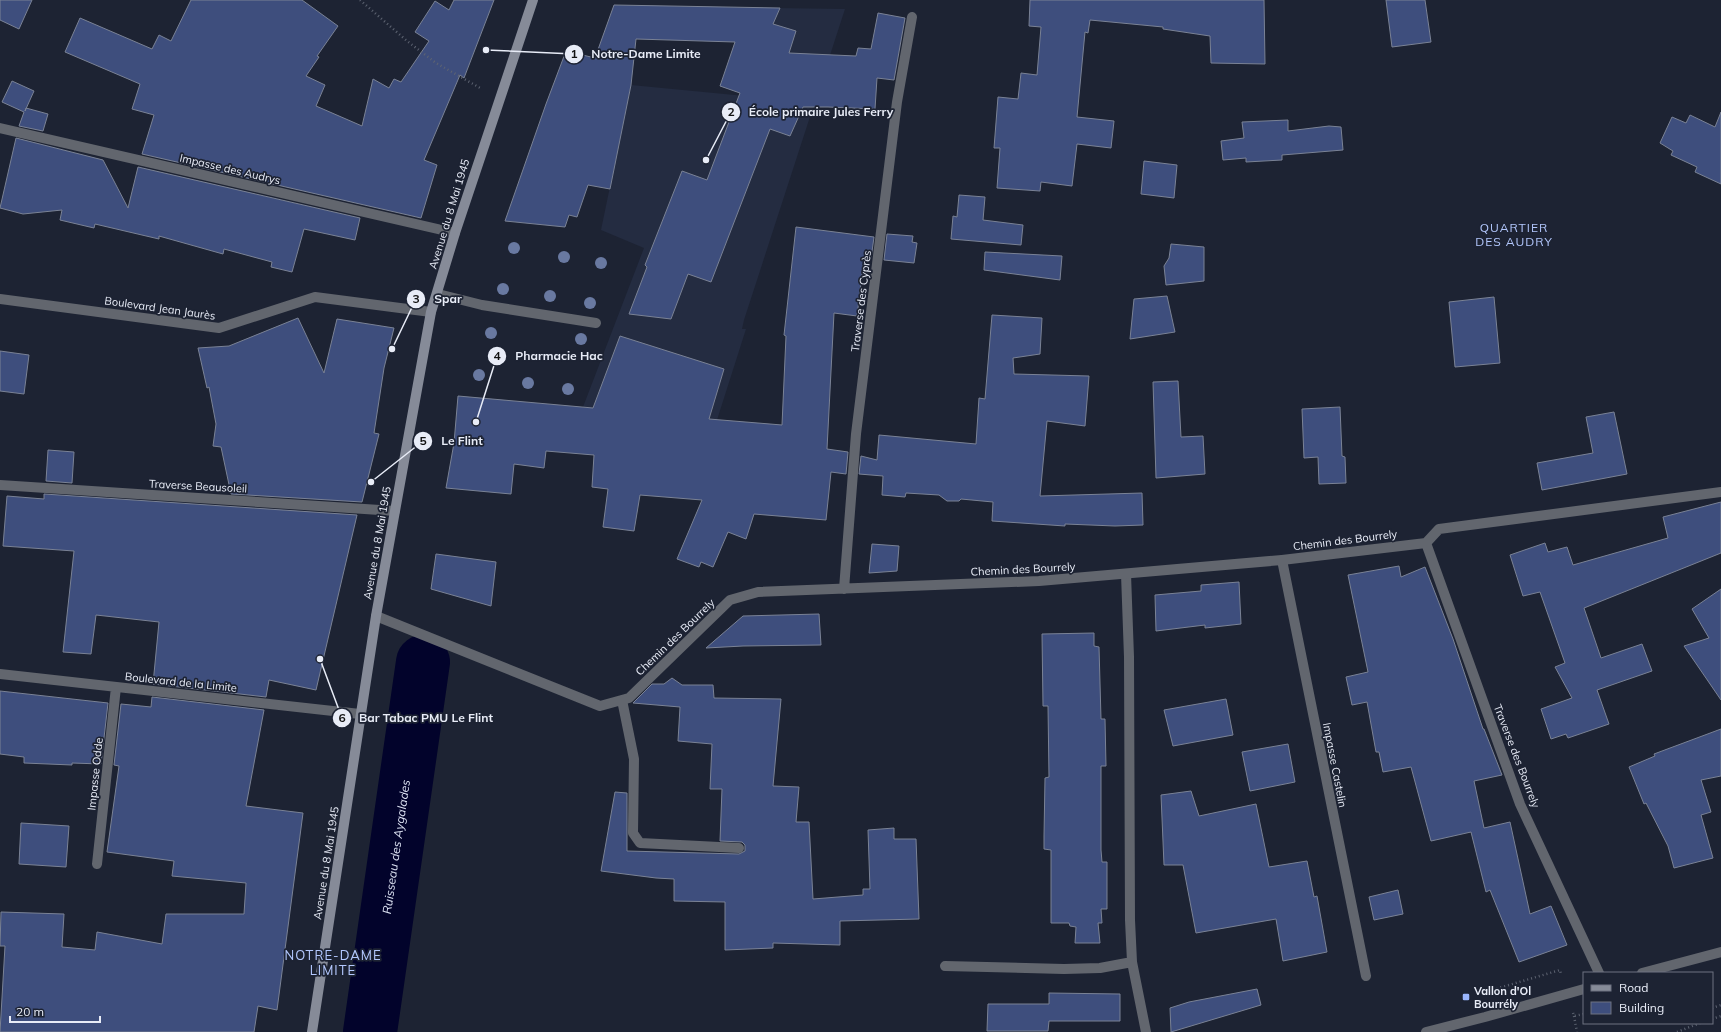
<svg xmlns="http://www.w3.org/2000/svg" width="1721" height="1032" font-family="Mulish,sans-serif">
<style>
.built{fill:#242c41}
.lines{fill:none;stroke-linecap:round;stroke-linejoin:round}
.river{stroke:#02032b;stroke-width:54}
.building{fill:#3e4e7d;stroke:#7a8295}
.path{stroke:#5e6472;stroke-width:2.5;stroke-dasharray:1 3;stroke-linecap:butt}
.service{stroke:#62666e;stroke-width:10}
.minor{stroke:#62666e;stroke-width:10}
.secondary{stroke:#868b98;stroke-width:10}
.tree{fill:#6979a1}
.poi-dot{fill:#9ab5fd;stroke:#1d2333;stroke-width:1.5}
.labels{text-anchor:middle;stroke-width:3.5;stroke-linejoin:round;paint-order:stroke}
.street-label{font-size:11px;fill:#e8ecf7;stroke:#1d2333}
.poi-label{font-size:11px;font-weight:bold;fill:#e8ecf7;stroke:#1d2333;text-anchor:start}
.neighbourhood-label{font-size:12px;letter-spacing:1px;fill:#b3c8fe;stroke:#1d2333}
.water-label{font-size:12px;font-style:italic;fill:#dde3f3;stroke:#1d2333}
.quarter-label{font-size:13px;letter-spacing:1px;fill:#b3c8fe;stroke:#1d2333}
.leader{fill:none;stroke:#e8ecf7;stroke-width:1.5}
.callout-dot{fill:#e8ecf7;stroke:#1d2333;stroke-width:1.5}
.mark-label{font-size:12px;text-anchor:middle;font-weight:bold;fill:#111}
.callout-label{font-size:12px;text-anchor:middle;font-weight:bold;fill:#e8ecf7;stroke:#1d2333;stroke-width:3.5;stroke-linejoin:round;paint-order:stroke}
</style>
<rect width="100%" height="100%" fill="#1d2333"/>
<path class="built" d="M 773,8 L 845,9 L 744,320 L 742,329 L 746,329 L 717,420 L 583,407 L 644,248 L 601,230 L 631,85 L 745,96 Z"/>
<g class="lines">
<path class="river" id="s1" d="M 370,1032 L 423,662"/>
</g>
<path class="building" d="M 0,0 L 32,0 L 19,29 L 0,20 Z
M 191,0 L 302,0 L 338,26 L 317,56 L 319,57 L 306,76 L 325,85 L 316,106 L 362,126 L 373,79 L 389,88 L 394,79 L 401,82 L 429,41 L 415,32 L 435,1 L 449,10 L 454,0 L 494,0 L 464,78 L 460,75 L 424,160 L 437,165 L 421,218 L 142,154 L 154,115 L 132,109 L 140,84 L 65,52 L 80,18 L 152,49 L 159,35 L 171,41 Z
M 1030,0 L 1264,0 L 1265,64 L 1211,63 L 1210,36 L 1163,29 L 1163,27 L 1090,20 L 1088,33 L 1085,32 L 1077,117 L 1114,121 L 1111,148 L 1077,144 L 1072,186 L 1041,182 L 1040,191 L 997,188 L 1000,148 L 994,148 L 998,97 L 1018,99 L 1021,73 L 1037,75 L 1041,27 L 1029,26 Z
M 1386,0 L 1425,0 L 1431,42 L 1392,47 Z
M 614,5 L 780,8 L 773,24 L 796,31 L 789,53 L 856,56 L 858,48 L 871,49 L 878,13 L 905,18 L 894,80 L 877,78 L 875,109 L 828,107 L 803,107 L 790,136 L 770,129 L 711,282 L 688,274 L 671,319 L 629,314 L 647,267 L 645,265 L 682,171 L 707,180 L 740,93 L 720,86 L 735,42 L 636,39 L 631,85 L 610,189 L 588,185 L 577,217 L 569,215 L 565,227 L 505,221 L 546,104 L 566,51 L 595,58 Z
M 12,81 L 34,91 L 25,111 L 26,108 L 48,114 L 43,131 L 19,126 L 24,112 L 2,102 Z
M 1721,112 L 1721,184 L 1695,172 L 1697,167 L 1671,155 L 1673,151 L 1660,143 L 1672,117 L 1686,123 L 1690,115 L 1715,127 Z
M 1288,120 L 1288,131 L 1329,126 L 1341,127 L 1343,150 L 1282,155 L 1282,160 L 1246,162 L 1246,158 L 1223,160 L 1221,141 L 1244,138 L 1242,122 Z
M 16,138 L 103,160 L 128,208 L 138,167 L 360,218 L 355,240 L 304,229 L 292,272 L 271,267 L 272,262 L 224,249 L 223,254 L 159,236 L 159,239 L 95,224 L 94,228 L 60,220 L 62,210 L 23,214 L 0,208 Z
M 1144,161 L 1177,165 L 1174,198 L 1141,194 Z
M 959,195 L 985,197 L 983,220 L 1023,225 L 1021,245 L 951,239 L 953,216 L 957,217 Z
M 796,227 L 874,237 L 871,259 L 864,259 L 857,316 L 834,313 L 827,449 L 848,452 L 846,474 L 831,472 L 826,520 L 754,514 L 746,539 L 728,532 L 713,567 L 701,562 L 699,567 L 677,559 L 702,500 L 640,495 L 634,531 L 603,527 L 608,489 L 592,487 L 594,455 L 546,451 L 544,468 L 514,464 L 511,494 L 446,488 L 454,443 L 458,396 L 593,408 L 620,336 L 724,369 L 709,419 L 782,425 L 786,336 L 784,335 Z
M 887,234 L 913,236 L 912,242 L 917,243 L 914,263 L 884,260 Z
M 1171,244 L 1204,247 L 1204,281 L 1166,285 L 1164,266 L 1169,258 Z
M 985,252 L 1062,256 L 1060,280 L 984,270 Z
M 1167,296 L 1175,332 L 1130,339 L 1134,299 Z
M 1494,297 L 1500,363 L 1455,367 L 1449,302 Z
M 992,315 L 1042,318 L 1040,354 L 1013,358 L 1014,374 L 1089,376 L 1085,426 L 1047,421 L 1040,496 L 1142,493 L 1143,525 L 1115,526 L 1065,524 L 1065,526 L 992,521 L 993,502 L 961,499 L 959,501 L 947,501 L 939,495 L 906,493 L 905,497 L 882,495 L 883,476 L 859,474 L 861,456 L 877,460 L 879,435 L 976,444 L 979,398 L 985,399 Z
M 298,318 L 324,373 L 337,319 L 394,328 L 384,368 L 374,433 L 379,434 L 362,502 L 231,494 L 221,447 L 213,446 L 216,424 L 209,387 L 207,388 L 198,348 L 229,346 Z
M 0,351 L 29,355 L 24,394 L 0,391 Z
M 1178,381 L 1181,437 L 1203,436 L 1205,474 L 1156,478 L 1153,382 Z
M 1340,407 L 1342,456 L 1345,457 L 1346,483 L 1319,484 L 1318,457 L 1304,458 L 1302,409 Z
M 1614,412 L 1627,474 L 1542,490 L 1537,463 L 1593,453 L 1586,417 Z
M 48,450 L 74,452 L 72,483 L 46,481 Z
M 44,494 L 357,515 L 316,690 L 269,680 L 266,697 L 153,684 L 159,622 L 96,615 L 91,654 L 63,652 L 74,551 L 3,546 L 7,496 L 44,499 Z
M 1721,502 L 1721,553 L 1584,608 L 1601,658 L 1642,644 L 1652,671 L 1597,690 L 1609,724 L 1568,738 L 1566,734 L 1551,739 L 1541,709 L 1572,698 L 1555,667 L 1565,663 L 1540,592 L 1523,596 L 1510,555 L 1545,543 L 1548,552 L 1567,547 L 1573,565 L 1668,538 L 1663,517 Z
M 872,544 L 899,546 L 897,571 L 869,573 Z
M 436,554 L 496,562 L 491,606 L 431,589 Z
M 1399,566 L 1401,577 L 1425,567 L 1453,639 L 1483,729 L 1484,729 L 1502,775 L 1474,781 L 1484,828 L 1510,822 L 1530,914 L 1551,906 L 1567,945 L 1519,962 L 1490,890 L 1486,892 L 1471,832 L 1431,841 L 1411,767 L 1383,772 L 1379,752 L 1376,752 L 1367,702 L 1352,705 L 1346,677 L 1368,672 L 1348,575 Z
M 1239,582 L 1241,624 L 1205,628 L 1205,625 L 1156,631 L 1155,595 L 1201,591 L 1201,585 Z
M 1721,589 L 1721,700 L 1684,646 L 1709,638 L 1692,609 Z
M 819,614 L 821,645 L 743,646 L 706,648 L 743,616 Z
M 1094,633 L 1094,646 L 1099,647 L 1101,719 L 1105,719 L 1106,766 L 1101,766 L 1101,850 L 1102,862 L 1107,862 L 1107,909 L 1101,909 L 1102,923 L 1098,923 L 1100,943 L 1075,943 L 1076,927 L 1070,926 L 1069,923 L 1051,923 L 1051,850 L 1044,849 L 1044,836 L 1045,778 L 1049,777 L 1048,706 L 1043,706 L 1042,634 Z
M 672,678 L 682,685 L 713,685 L 714,698 L 781,699 L 773,786 L 799,787 L 796,822 L 809,822 L 813,899 L 863,895 L 863,889 L 870,889 L 868,830 L 894,828 L 894,839 L 916,839 L 919,919 L 840,921 L 840,945 L 773,943 L 773,948 L 725,950 L 725,902 L 674,901 L 674,879 L 656,878 L 601,871 L 615,792 L 627,793 L 627,851 L 739,854 L 745,851 L 745,845 L 742,842 L 720,841 L 722,789 L 710,789 L 712,744 L 678,741 L 680,707 L 633,703 L 652,684 L 664,684 Z
M 0,691 L 108,703 L 101,764 L 72,763 L 72,765 L 24,763 L 24,757 L 0,754 Z
M 152,697 L 264,710 L 246,806 L 303,813 L 277,1010 L 258,1006 L 254,1032 L 0,1032 L 5,946 L 0,946 L 1,912 L 64,914 L 62,947 L 95,950 L 97,932 L 162,944 L 166,914 L 244,914 L 246,883 L 172,876 L 174,861 L 107,852 L 119,766 L 114,765 L 121,704 L 151,707 Z
M 1226,699 L 1233,735 L 1173,746 L 1164,710 Z
M 1721,729 L 1721,776 L 1701,780 L 1711,812 L 1701,815 L 1713,858 L 1674,868 L 1668,846 L 1646,803 L 1644,804 L 1629,767 L 1655,756 L 1654,754 Z
M 1288,744 L 1295,782 L 1250,791 L 1242,752 Z
M 1191,791 L 1199,816 L 1256,804 L 1269,867 L 1307,861 L 1314,897 L 1317,896 L 1327,952 L 1283,961 L 1276,919 L 1196,933 L 1183,865 L 1164,865 L 1161,795 Z
M 21,823 L 69,826 L 66,867 L 19,864 Z
M 1398,890 L 1403,914 L 1374,920 L 1369,897 Z
M 1257,989 L 1261,1005 L 1171,1032 L 1170,1008 L 1189,1002 Z
M 1049,993 L 1120,994 L 1120,1021 L 1049,1021 L 1048,1031 L 987,1031 L 988,1004 L 1049,1004 Z"/>
<g class="lines">
<path class="path" d="M 360,0 L 407,41 L 436,63 L 482,89
M 1485,992 L 1560,970 L 1561,974
M 1712,1008 L 1721,1005
M 1573,1013 L 1574,1016 L 1584,1014
M 1574,1016 L 1577,1032
M 1712,1019 L 1721,1016
M 1677,1032 L 1700,1023"/>
<path class="service" d="M 438,294 L 482,305 L 596,323
M 1282,560 L 1366,976
M 1126,574 L 1129,657 L 1130,920 L 1132,962 L 1146,1032
M 945,966 L 1064,969 L 1100,968 L 1132,962"/>
<path class="minor" d="M 0,128 L 455,233
M 0,299 L 219,328 L 315,297 L 431,312
M 0,485 L 395,511
M 1426,543 L 1520,804 L 1599,973
M 844,589 L 856,434 L 897,102 L 912,17
M 376,616 L 600,706 L 629,698 L 730,600 L 758,592 L 1039,581 L 1282,560 L 1426,543 L 1439,529 L 1721,492
M 0,674 L 360,714
M 622,700 L 634,759 L 633,833 L 640,843 L 739,848
M 97,864 L 116,687
M 1642,973 L 1721,952
M 1426,1032 L 1485,1017 L 1584,989"/>
<path class="secondary" d="M 312,1032 L 376,616 L 431,312 L 455,233 L 533,0"/>
</g>
<g class="tree">
<circle cx="514" cy="248" r="6"/>
<circle cx="564" cy="257" r="6"/>
<circle cx="601" cy="263" r="6"/>
<circle cx="503" cy="289" r="6"/>
<circle cx="550" cy="296" r="6"/>
<circle cx="590" cy="303" r="6"/>
<circle cx="491" cy="333" r="6"/>
<circle cx="581" cy="339" r="6"/>
<circle cx="479" cy="375" r="6"/>
<circle cx="528" cy="383" r="6"/>
<circle cx="568" cy="389" r="6"/>
</g>
<rect class="poi-dot" x="1462" y="993" width="8" height="8" rx="2"/>
<g class="labels">
<g class="street-label">
<text transform="translate(230 169) rotate(13)" y="4">Impasse des Audrys</text>
<text transform="translate(449 214) rotate(-73)" y="4">Avenue du 8 Mai 1945</text>
<text transform="translate(861 301) rotate(-83)" y="4">Traverse des Cyprès</text>
<text transform="translate(160 308) rotate(8)" y="4">Boulevard Jean Jaurès</text>
<text transform="translate(198 486) rotate(3)" y="4">Traverse Beausoleil</text>
<text transform="translate(1345 540) rotate(-7)" y="4">Chemin des Bourrely</text>
<text transform="translate(377 543) rotate(-80)" y="4">Avenue du 8 Mai 1945</text>
<text transform="translate(1023 569) rotate(-3)" y="4">Chemin des Bourrely</text>
<text transform="translate(675 637) rotate(-44)" y="4">Chemin des Bourrely</text>
<text transform="translate(181 682) rotate(6)" y="4">Boulevard de la Limite</text>
<text transform="translate(1517 756) rotate(69)" y="4">Traverse des Bourrely</text>
<text transform="translate(1335 765) rotate(79)" y="4">Impasse Castelin</text>
<text transform="translate(95 774) rotate(-84)" y="4">Impasse Odde</text>
<text transform="translate(326 863) rotate(-81)" y="4">Avenue du 8 Mai 1945</text>
</g>
<g class="poi-label">
<text x="1474" y="995">Vallon d'Ol<tspan x="1474" dy="13">Bourrély</tspan></text>
</g>
<g class="neighbourhood-label">
<text x="1514" y="232">QUARTIER<tspan x="1514" dy="14">DES AUDRY</tspan></text>
</g>
<g class="water-label">
<text dy="4" stroke="none"><textPath href="#s1" startOffset="187">Ruisseau des Aygalades</textPath></text>
</g>
<g class="quarter-label">
<text x="333" y="960">NOTRE-DAME<tspan x="333" dy="15">LIMITE</tspan></text>
</g>
</g>
<path class="leader" d="M486 50L574 54M706 160L731 112M392 349L416 299M476 422L497 356M371 482L423 441M320 659L342 718"/>
<g class="callout-dot">
<circle cx="486" cy="50" r="4"/>
<circle cx="706" cy="160" r="4"/>
<circle cx="392" cy="349" r="4"/>
<circle cx="476" cy="422" r="4"/>
<circle cx="371" cy="482" r="4"/>
<circle cx="320" cy="659" r="4"/>
<circle cx="574" cy="54" r="10"/>
<circle cx="731" cy="112" r="10"/>
<circle cx="416" cy="299" r="10"/>
<circle cx="497" cy="356" r="10"/>
<circle cx="423" cy="441" r="10"/>
<circle cx="342" cy="718" r="10"/>
</g>
<g class="mark-label">
<text x="574" y="58">1</text>
<text x="731" y="116">2</text>
<text x="416" y="303">3</text>
<text x="497" y="360">4</text>
<text x="423" y="445">5</text>
<text x="342" y="722">6</text>
</g>
<g class="callout-label">
<text x="646" y="58">Notre-Dame Limite</text>
<text x="821" y="116">École primaire Jules Ferry</text>
<text x="448" y="303">Spar</text>
<text x="559" y="360">Pharmacie Hac</text>
<text x="462" y="445">Le Flint</text>
<text x="426" y="722">Bar Tabac PMU Le Flint</text>
</g>
<rect x="1583" y="972" width="130" height="52" fill="#1d2333" stroke="#6e7381"/>
<rect x="1591" y="985" width="20" height="6" fill="#868b98" stroke="#6e7381"/>
<text x="1619" y="992" font-size="12" fill="#e8ecf7">Road</text>
<rect x="1591" y="1002" width="20" height="12" fill="#3e4e7d" stroke="#6e7381"/>
<text x="1619" y="1012" font-size="12" fill="#e8ecf7">Building</text>
<path d="M10 1016v6h90v-6" fill="none" stroke="#e8ecf7" stroke-width="2"/>
<text x="16" y="1016" font-size="12" fill="#e8ecf7" stroke="#1d2333" stroke-width="3" paint-order="stroke">20 m</text>
</svg>
